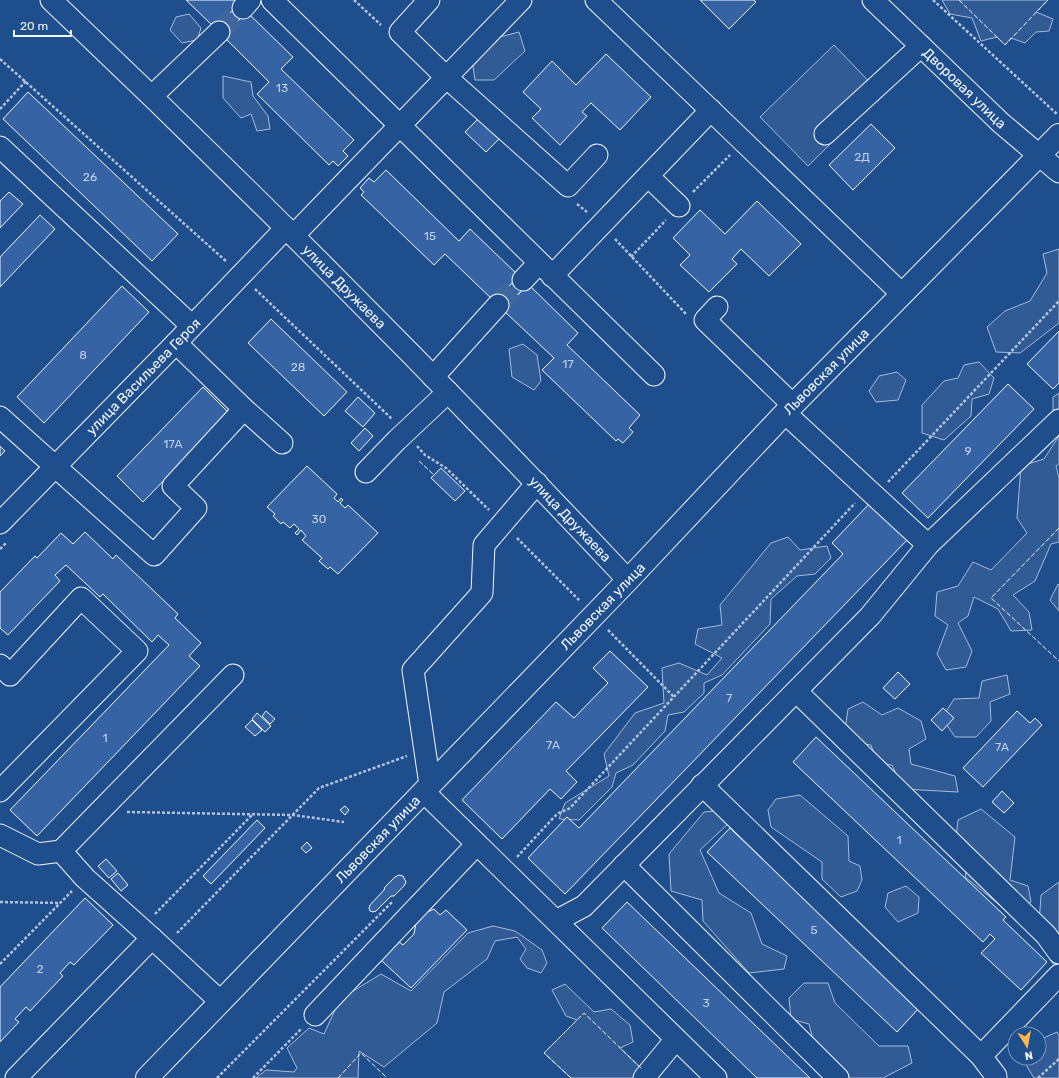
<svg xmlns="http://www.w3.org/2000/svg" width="1059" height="1078" font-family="Rubik,sans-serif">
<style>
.built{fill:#305b95;stroke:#a8bbd7}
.building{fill:#3563a3;stroke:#f2f6ff}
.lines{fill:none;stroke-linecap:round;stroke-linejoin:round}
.minor-tunnel{stroke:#3f679d;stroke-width:21;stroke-dasharray:21 10;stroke-linecap:butt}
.minor-casing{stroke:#f2f6ff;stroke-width:23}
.major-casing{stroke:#f2f6ff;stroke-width:24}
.path{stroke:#b3c4dc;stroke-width:2.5;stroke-dasharray:3 2;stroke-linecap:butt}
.minor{stroke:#1f4e8c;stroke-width:21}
.major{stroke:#1f4e8c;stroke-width:22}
.fence{stroke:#f2f6ff;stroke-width:1;stroke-dasharray:5 2;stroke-linecap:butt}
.labels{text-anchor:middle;stroke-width:3;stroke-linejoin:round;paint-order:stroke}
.number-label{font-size:12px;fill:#c3d1e8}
.street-label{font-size:14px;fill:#f2f6ff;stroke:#1f4e8c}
</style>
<rect width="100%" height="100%" fill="#1f4e8c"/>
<path class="built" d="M 942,0 L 1048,0 L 1036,12 L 1053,19 L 1049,31 L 1036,32 L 1025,43 L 1011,38 L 1005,45 L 997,37 L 981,41 L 972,18 L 950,14 Z
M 189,14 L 201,28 L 197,40 L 182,43 L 170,30 L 176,17 Z
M 519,32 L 525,51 L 494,80 L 475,80 L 472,60 L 496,38 Z
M 834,45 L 881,94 L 808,166 L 760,117 Z
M 223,76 L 251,82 L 253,96 L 268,116 L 270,129 L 257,131 L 251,114 L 241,118 L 223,98 Z
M 1059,249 L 1059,323 L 1020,353 L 996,352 L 987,327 L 1005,311 L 1030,301 L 1047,273 L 1043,254 Z
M 523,344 L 537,355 L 541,381 L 534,390 L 512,377 L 509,349 Z
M 979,362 L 994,378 L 989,394 L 972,399 L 971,416 L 944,440 L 922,433 L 922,405 L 944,381 L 958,378 L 964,365 Z
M 897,372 L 906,380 L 898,400 L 876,402 L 869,391 L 879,376 Z
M 1059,393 L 1059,419 L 1053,414 L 1053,397 Z
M 1059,436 L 1059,464 L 1056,466 L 1059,478 L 1059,542 L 1051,544 L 1035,581 L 1013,595 L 1029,612 L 1032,630 L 1011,631 L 998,609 L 974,597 L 968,616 L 958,623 L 972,651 L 966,667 L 946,670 L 937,654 L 948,625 L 935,616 L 937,592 L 958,586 L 973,562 L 991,570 L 1027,533 L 1017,518 L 1021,466 L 1044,459 Z
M 788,537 L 800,550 L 827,546 L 831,558 L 815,574 L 797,576 L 771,599 L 770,624 L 722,675 L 704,683 L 704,693 L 684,712 L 668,715 L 665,731 L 633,765 L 616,773 L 612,787 L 579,820 L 559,819 L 565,803 L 609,776 L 604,754 L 635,713 L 664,703 L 662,668 L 679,663 L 707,675 L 722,658 L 695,644 L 698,629 L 722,625 L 720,605 L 771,543 Z
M 1058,584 L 1059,585 L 1059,611 L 1050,600 Z
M 1007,675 L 1010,694 L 990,702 L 991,721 L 976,737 L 955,737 L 942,718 L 954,699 L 979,698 L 982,681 Z
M 863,702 L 882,715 L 898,708 L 921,721 L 926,739 L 909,749 L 911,764 L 955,776 L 958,792 L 903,789 L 892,765 L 877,763 L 871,745 L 856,743 L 845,730 L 848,709 Z
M 800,795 L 848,836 L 849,861 L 860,866 L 862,880 L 857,891 L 841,897 L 822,879 L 822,862 L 771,827 L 768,810 L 776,799 Z
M 981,809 L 1015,837 L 1010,880 L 1028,886 L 1031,902 L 1012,915 L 965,877 L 970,853 L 956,839 L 958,820 Z
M 725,810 L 730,822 L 700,850 L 719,893 L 751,913 L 762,944 L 787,956 L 784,969 L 749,973 L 703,921 L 702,900 L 671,891 L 669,854 L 704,812 Z
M 1059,882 L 1059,966 L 1053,964 L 1038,939 L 1041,895 Z
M 906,886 L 919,897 L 918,913 L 898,922 L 885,907 L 888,893 Z
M 493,926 L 515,931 L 542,950 L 547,963 L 541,973 L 527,968 L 520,959 L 526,949 L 517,937 L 495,941 L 487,959 L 444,992 L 437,1023 L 384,1067 L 359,1051 L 358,1078 L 256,1078 L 266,1070 L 294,1072 L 297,1068 L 287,1048 L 309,1028 L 324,1034 L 340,999 L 381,974 L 411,991 L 468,933 Z
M 804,983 L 828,983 L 835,1003 L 879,1046 L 908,1046 L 912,1063 L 883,1078 L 823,1078 L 809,1024 L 791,1019 L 789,998 Z
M 565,984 L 594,1012 L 611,1009 L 630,1025 L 633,1042 L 620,1048 L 651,1078 L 571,1078 L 544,1053 L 577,1020 L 566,1016 L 552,990 Z
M 1057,1032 L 1059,1035 L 1059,1057 L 1058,1060 L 1059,1061 L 1059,1078 L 1034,1078 L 1026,1065 L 1029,1058 L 1039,1058 L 1039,1040 Z"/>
<path class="building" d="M 186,0 L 235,0 L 239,4 L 215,28 Z
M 700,0 L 754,0 L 756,2 L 729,29 Z
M 239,4 L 247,12 L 223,36 L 215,28 Z
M 247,12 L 293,57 L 281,69 L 354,140 L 343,151 L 348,156 L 338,166 L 333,161 L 329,165 L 257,94 L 269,82 L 223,36 Z
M 606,54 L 651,97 L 620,130 L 591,103 L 582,112 L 587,116 L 560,145 L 532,118 L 541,109 L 523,92 L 552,61 L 576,85 Z
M 28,92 L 178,234 L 152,261 L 3,119 Z
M 478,119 L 499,139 L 486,152 L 465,132 Z
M 871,124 L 895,148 L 853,190 L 829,165 Z
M 386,170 L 459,241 L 470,229 L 519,276 L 494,301 L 445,254 L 434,265 L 361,195 L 364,192 L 360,188 L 369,178 L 374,182 Z
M 9,192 L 23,204 L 0,228 L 0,201 Z
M 757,201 L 801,244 L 769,276 L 741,249 L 732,259 L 737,264 L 709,292 L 680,265 L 690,255 L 673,238 L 700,210 L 725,234 Z
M 40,215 L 55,229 L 0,287 L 0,257 Z
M 519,276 L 528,284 L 503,310 L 494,301 Z
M 528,284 L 578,333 L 567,345 L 640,415 L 629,428 L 633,432 L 623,443 L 618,439 L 616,441 L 542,370 L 554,358 L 503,310 Z
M 122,286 L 149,312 L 44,423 L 17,397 Z
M 271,319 L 347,392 L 324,416 L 248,343 Z
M 1059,331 L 1059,383 L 1053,389 L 1027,364 Z
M 1008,384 L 1034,409 L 928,518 L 902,493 Z
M 203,387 L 229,413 L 143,502 L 117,476 Z
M 358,397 L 375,413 L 363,427 L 345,411 Z
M 365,428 L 373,436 L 359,451 L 351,443 Z
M 0,446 L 5,451 L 0,456 Z
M 307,466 L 337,494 L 334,498 L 338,502 L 341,498 L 343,500 L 340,503 L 345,508 L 348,505 L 378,533 L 338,574 L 330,567 L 328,569 L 319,561 L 322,558 L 302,540 L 306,536 L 301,530 L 297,535 L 295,533 L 299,529 L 294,524 L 290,528 L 283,522 L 281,524 L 273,516 L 275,514 L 267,507 Z
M 441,468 L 465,491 L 455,501 L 431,478 Z
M 870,503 L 908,539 L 565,894 L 528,858 L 567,817 L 579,828 L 843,554 L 832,543 Z
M 85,532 L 113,559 L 116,555 L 178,614 L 175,618 L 201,643 L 189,656 L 200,666 L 37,836 L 10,810 L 169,645 L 158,635 L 152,642 L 103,594 L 100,597 L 66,565 L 55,575 L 60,581 L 8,635 L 0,628 L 0,592 L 35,556 L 37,558 L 61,533 L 73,544 Z
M 610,651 L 648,687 L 566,771 L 577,782 L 561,799 L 550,789 L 502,839 L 462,800 L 556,702 L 574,718 L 608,683 L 593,668 Z
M 898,672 L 910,684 L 895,699 L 883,688 Z
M 943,708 L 954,718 L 942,731 L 931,720 Z
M 266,711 L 275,719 L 270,724 L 262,716 Z
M 1017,711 L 1030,723 L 1035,718 L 1042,725 L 983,787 L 963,768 Z
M 257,713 L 271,726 L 265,732 L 252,719 Z
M 252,720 L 262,730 L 255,736 L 245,727 Z
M 816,737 L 1006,917 L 1003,920 L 1047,962 L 1021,990 L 981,953 L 995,939 L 990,934 L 983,942 L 793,762 Z
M 1002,791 L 1014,803 L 1004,813 L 992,802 Z
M 345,806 L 349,810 L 345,815 L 340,810 Z
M 257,820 L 265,828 L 211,884 L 203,876 Z
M 730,828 L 920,1007 L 897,1032 L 707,852 Z
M 307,842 L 312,848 L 306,853 L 301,848 Z
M 106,859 L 117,871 L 109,878 L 98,866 Z
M 118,873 L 128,885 L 121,891 L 111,879 Z
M 399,875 L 403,876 L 406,882 L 404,886 L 394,896 L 391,896 L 376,911 L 373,912 L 370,911 L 369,908 L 370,905 L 384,890 L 385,887 L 395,877 Z
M 85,898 L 113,925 L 74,965 L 70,962 L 60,973 L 63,976 L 30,1011 L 26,1007 L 15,1019 L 19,1022 L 0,1042 L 0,987 Z
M 627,902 L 810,1078 L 757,1078 L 602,928 Z
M 434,909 L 440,915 L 446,910 L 467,930 L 411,988 L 380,959 L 398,941 L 403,945 L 414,934 L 416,923 L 425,913 Z"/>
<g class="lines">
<path class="minor-tunnel" d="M 219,32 L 243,8
M 498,305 L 523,280"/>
<g class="minor-casing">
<g id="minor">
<path id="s1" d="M 51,0 C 249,188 442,382 628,580"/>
<path d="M 272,0 L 654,375"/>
<path d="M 429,0 L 400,32 L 446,77 L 568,186 L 597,155"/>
<path d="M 596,0 L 902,294"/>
<path id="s2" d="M 873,0 L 1001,123 L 1059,172"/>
<path d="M 243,8 L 250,0"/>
<path d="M 152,96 L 219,32"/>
<path d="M 825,134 L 921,46"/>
<path d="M 0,147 L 192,326"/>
<path d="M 648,176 L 679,206"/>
<path d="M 294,235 L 521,0"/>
<path d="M 552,276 L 711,110"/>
<path d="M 523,280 L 539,263"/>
<path d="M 717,307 L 705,320 L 793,405"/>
<path d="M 176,343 L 244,409 L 282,443"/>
<path d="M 433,377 L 498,305"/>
<path d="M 785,413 L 928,545"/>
<path d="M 0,417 L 154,555 L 196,508 L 173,486 L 244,409"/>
<path d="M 366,472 L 397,440 L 448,392"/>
<path id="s3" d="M 0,523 L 176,343 L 286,228"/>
<path d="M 0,665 L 10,675 L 81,598 L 137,651 L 0,791"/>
<path d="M 796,691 L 1046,935 L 1059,953"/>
<path d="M 430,785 L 413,670 L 482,593 L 484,545 L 537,483"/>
<path d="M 702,785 L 981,1056 L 996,1076 L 996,1078"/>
<path d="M 424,792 L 716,1078"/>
<path d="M 0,835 L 38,854 L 61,851 L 85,878 L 152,938 L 221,1002"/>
<path d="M 61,851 L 233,675"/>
<path d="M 624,865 L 838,1078"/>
<path d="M 556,921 L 584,906 L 870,616 L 928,545 L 1059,420"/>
<path d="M 315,1015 L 477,844"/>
<path d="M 981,1056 L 1059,975"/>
<path d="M 16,1078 L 152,938"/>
<path d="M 644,1078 L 676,1039"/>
</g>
</g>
<g class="major-casing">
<g id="major">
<path id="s4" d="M 147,1078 L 628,580 L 785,413 L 1059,135"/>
</g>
</g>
<path class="path" d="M 354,0 L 381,25
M 933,0 L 1058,115
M 0,59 L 227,262
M 0,109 L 26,81
M 693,192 L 730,155
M 577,204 L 587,212
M 615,239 L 687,315
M 631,257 L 666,220
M 255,289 L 392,419
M 417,446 L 425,455 L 446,468 L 489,510
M 888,482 L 1059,301
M 517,538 L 580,601
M 0,549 L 7,542
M 608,630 L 674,697
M 127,812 L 293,815 L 344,822
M 517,857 L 557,814 L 570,808 L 855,503
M 0,902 L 61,903
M 155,914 L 252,815
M 177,933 L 319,788 L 407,756
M 0,964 L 72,891
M 217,1078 L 393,901
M 253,1078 L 302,1028
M 1038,1078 L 1059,1059"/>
<use href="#minor" class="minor"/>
<use href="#major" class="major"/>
<path class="fence" d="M 959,0 L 1005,45 L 1048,0
M 419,461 L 434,475
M 1059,528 L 991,598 L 1059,661
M 338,1078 L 361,1053 L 387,1078
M 571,1078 L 544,1053 L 584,1013 L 642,1069"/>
</g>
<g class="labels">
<g class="number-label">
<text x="282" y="92">13</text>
<text x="862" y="161">2Д</text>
<text x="90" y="181">26</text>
<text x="430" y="240">15</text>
<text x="83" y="359">8</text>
<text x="568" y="368">17</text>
<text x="298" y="371">28</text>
<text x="173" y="448">17А</text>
<text x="968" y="455">9</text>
<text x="319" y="523">30</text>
<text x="729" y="702">7</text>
<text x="105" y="742">1</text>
<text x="553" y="749">7А</text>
<text x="1002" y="751">7А</text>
<text x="899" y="844">1</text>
<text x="814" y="934">5</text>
<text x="40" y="973">2</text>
<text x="706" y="1007">3</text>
</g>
<g class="street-label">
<text dy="5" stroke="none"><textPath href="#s2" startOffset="127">Дворовая улица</textPath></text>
<text dy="5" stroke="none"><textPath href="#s1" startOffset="410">улица Дружаева</textPath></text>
<text dy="5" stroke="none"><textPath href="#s4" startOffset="980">Львовская улица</textPath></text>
<text dy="5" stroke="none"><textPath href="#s3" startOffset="205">улица Васильева Героя</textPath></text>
<text dy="5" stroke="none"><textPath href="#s1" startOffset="734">улица Дружаева</textPath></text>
<text dy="5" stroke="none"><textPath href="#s4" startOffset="656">Львовская улица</textPath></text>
<text dy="5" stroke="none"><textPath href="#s4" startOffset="332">Львовская улица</textPath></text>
</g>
</g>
<g transform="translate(1027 1046) rotate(169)"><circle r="19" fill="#1f4e8c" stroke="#7391ba"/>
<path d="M0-3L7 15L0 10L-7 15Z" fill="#ffb74d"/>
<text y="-6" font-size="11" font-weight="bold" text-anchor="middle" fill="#f2f6ff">N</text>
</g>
<path d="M14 30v6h57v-6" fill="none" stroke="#f2f6ff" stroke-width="2"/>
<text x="20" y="30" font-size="12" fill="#f2f6ff" stroke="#1f4e8c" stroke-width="3" paint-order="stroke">20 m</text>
</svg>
